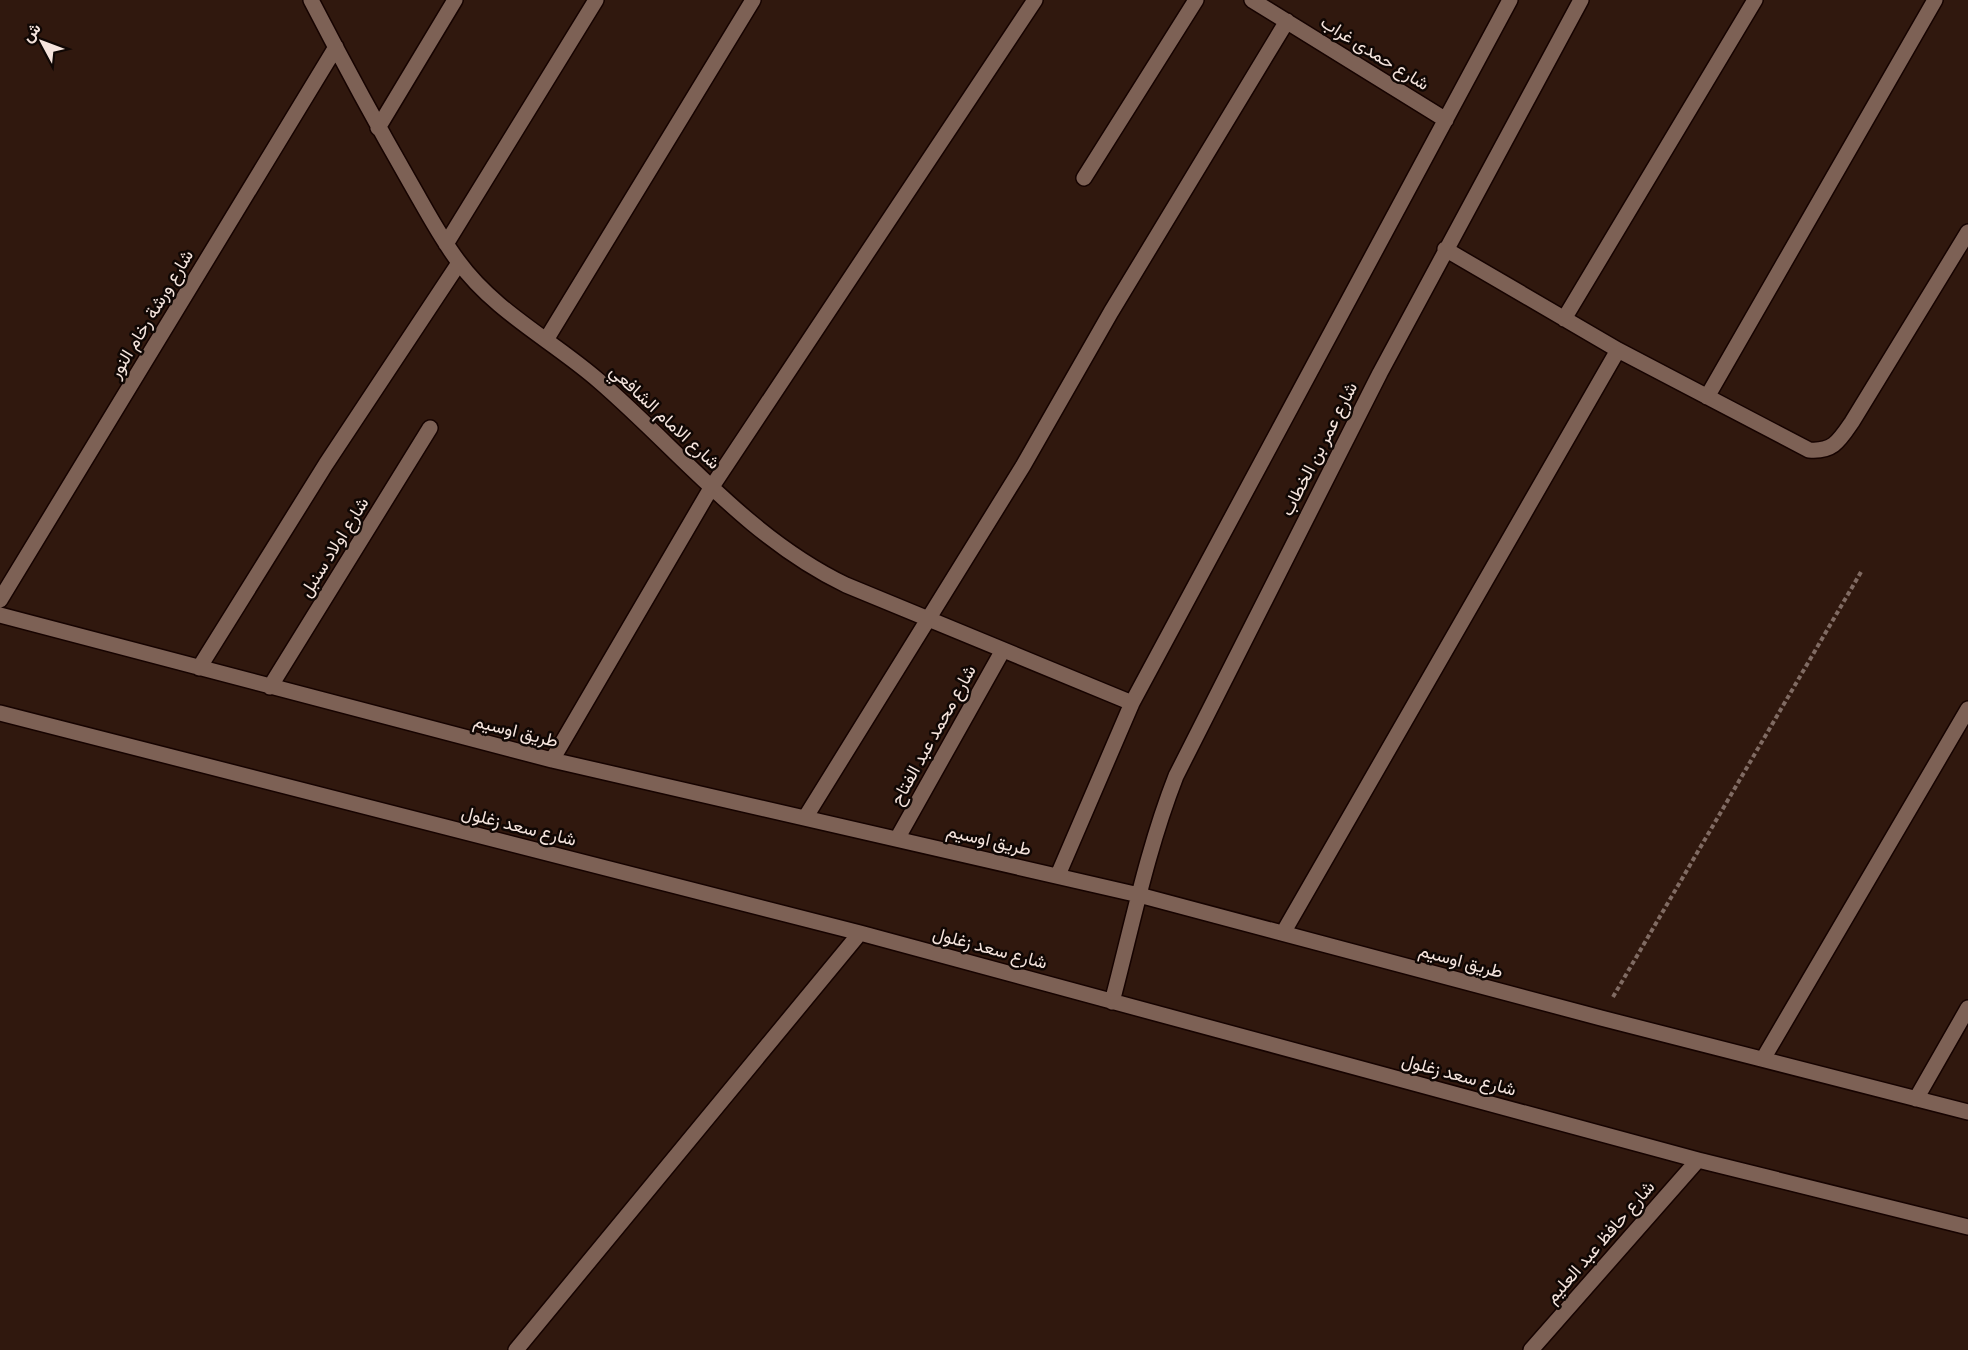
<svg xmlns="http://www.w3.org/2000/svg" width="1968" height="1350" font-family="Signika,Vazirmatn,sans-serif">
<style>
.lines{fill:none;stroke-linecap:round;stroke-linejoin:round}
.minor-casing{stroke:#160300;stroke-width:18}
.path{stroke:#806b63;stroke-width:4;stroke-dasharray:4.5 3;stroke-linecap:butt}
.minor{stroke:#7d6155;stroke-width:15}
.labels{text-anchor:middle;stroke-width:5;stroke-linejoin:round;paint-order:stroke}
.street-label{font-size:18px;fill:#f5e4dd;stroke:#100704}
</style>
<rect width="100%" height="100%" fill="#30180e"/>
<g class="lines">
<g class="minor-casing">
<path id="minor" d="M 311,0 C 343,62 376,123 411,184 C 426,210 440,237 458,261 C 495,312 552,340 599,381 C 680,451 748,538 846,585 L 1132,703
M 1252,0 L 1446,120
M 378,128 L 455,0
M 1084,178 L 1196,0
M 446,244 L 596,0
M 1445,249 L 1618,350 L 1809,450 C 1833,452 1839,441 1852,422 L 1968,232
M 1564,319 L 1755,0
M 546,340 L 753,0
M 1707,397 L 1935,0
M 0,600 L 336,47
M 0,615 L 552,760 L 1139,895 L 1601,1018 L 1968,1112
M 199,668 L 326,464 L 459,263
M 270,687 L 430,428
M 0,713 L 860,933 L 1698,1160 L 1968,1227
M 552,760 L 711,488 L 1035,0
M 805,818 L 1023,466 L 1111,312 L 1287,21
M 897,839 L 1003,650
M 1058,875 L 1132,703 L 1510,0
M 1283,933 L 1618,350
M 1112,1002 C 1132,926 1147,850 1176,776 L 1380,373 L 1581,0
M 1763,1059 L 1968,709
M 1916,1099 L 1968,1008
M 516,1350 L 860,933
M 1531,1350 L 1698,1160"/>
</g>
<path class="path" d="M 1613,997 L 1861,572"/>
<use href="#minor" class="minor"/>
</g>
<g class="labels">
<g class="street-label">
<text transform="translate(1375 53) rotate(32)" y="6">شارع حمدى غراب</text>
<text transform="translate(151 314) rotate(-59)" y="6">شارع ورشة رخام النور</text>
<text transform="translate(665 417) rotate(43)" y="6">شارع الامام الشافعي</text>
<text transform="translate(1319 449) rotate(-63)" y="6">شارع عمر بن الخطاب</text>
<text transform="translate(334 547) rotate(-58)" y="6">شارع اولاد سنبل</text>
<text transform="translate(516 731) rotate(14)" y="6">طريق اوسيم</text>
<text transform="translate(933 735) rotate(-61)" y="6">شارع محمد عبد الفتاح</text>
<text transform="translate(519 826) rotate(14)" y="6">شارع سعد زغلول</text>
<text transform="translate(989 840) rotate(13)" y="6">طريق اوسيم</text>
<text transform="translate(990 948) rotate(15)" y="6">شارع سعد زغلول</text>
<text transform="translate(1461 961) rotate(15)" y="6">طريق اوسيم</text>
<text transform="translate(1459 1075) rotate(15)" y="6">شارع سعد زغلول</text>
<text transform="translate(1600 1242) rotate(-49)" y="6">شارع حافظ عبد العليم</text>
</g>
</g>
<g transform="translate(42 42) rotate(311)" stroke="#100704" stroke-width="4.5" paint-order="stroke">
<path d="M0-4.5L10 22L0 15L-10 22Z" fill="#f5e4dd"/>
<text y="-9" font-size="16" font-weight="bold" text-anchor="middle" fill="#f5e4dd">ش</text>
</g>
</svg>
